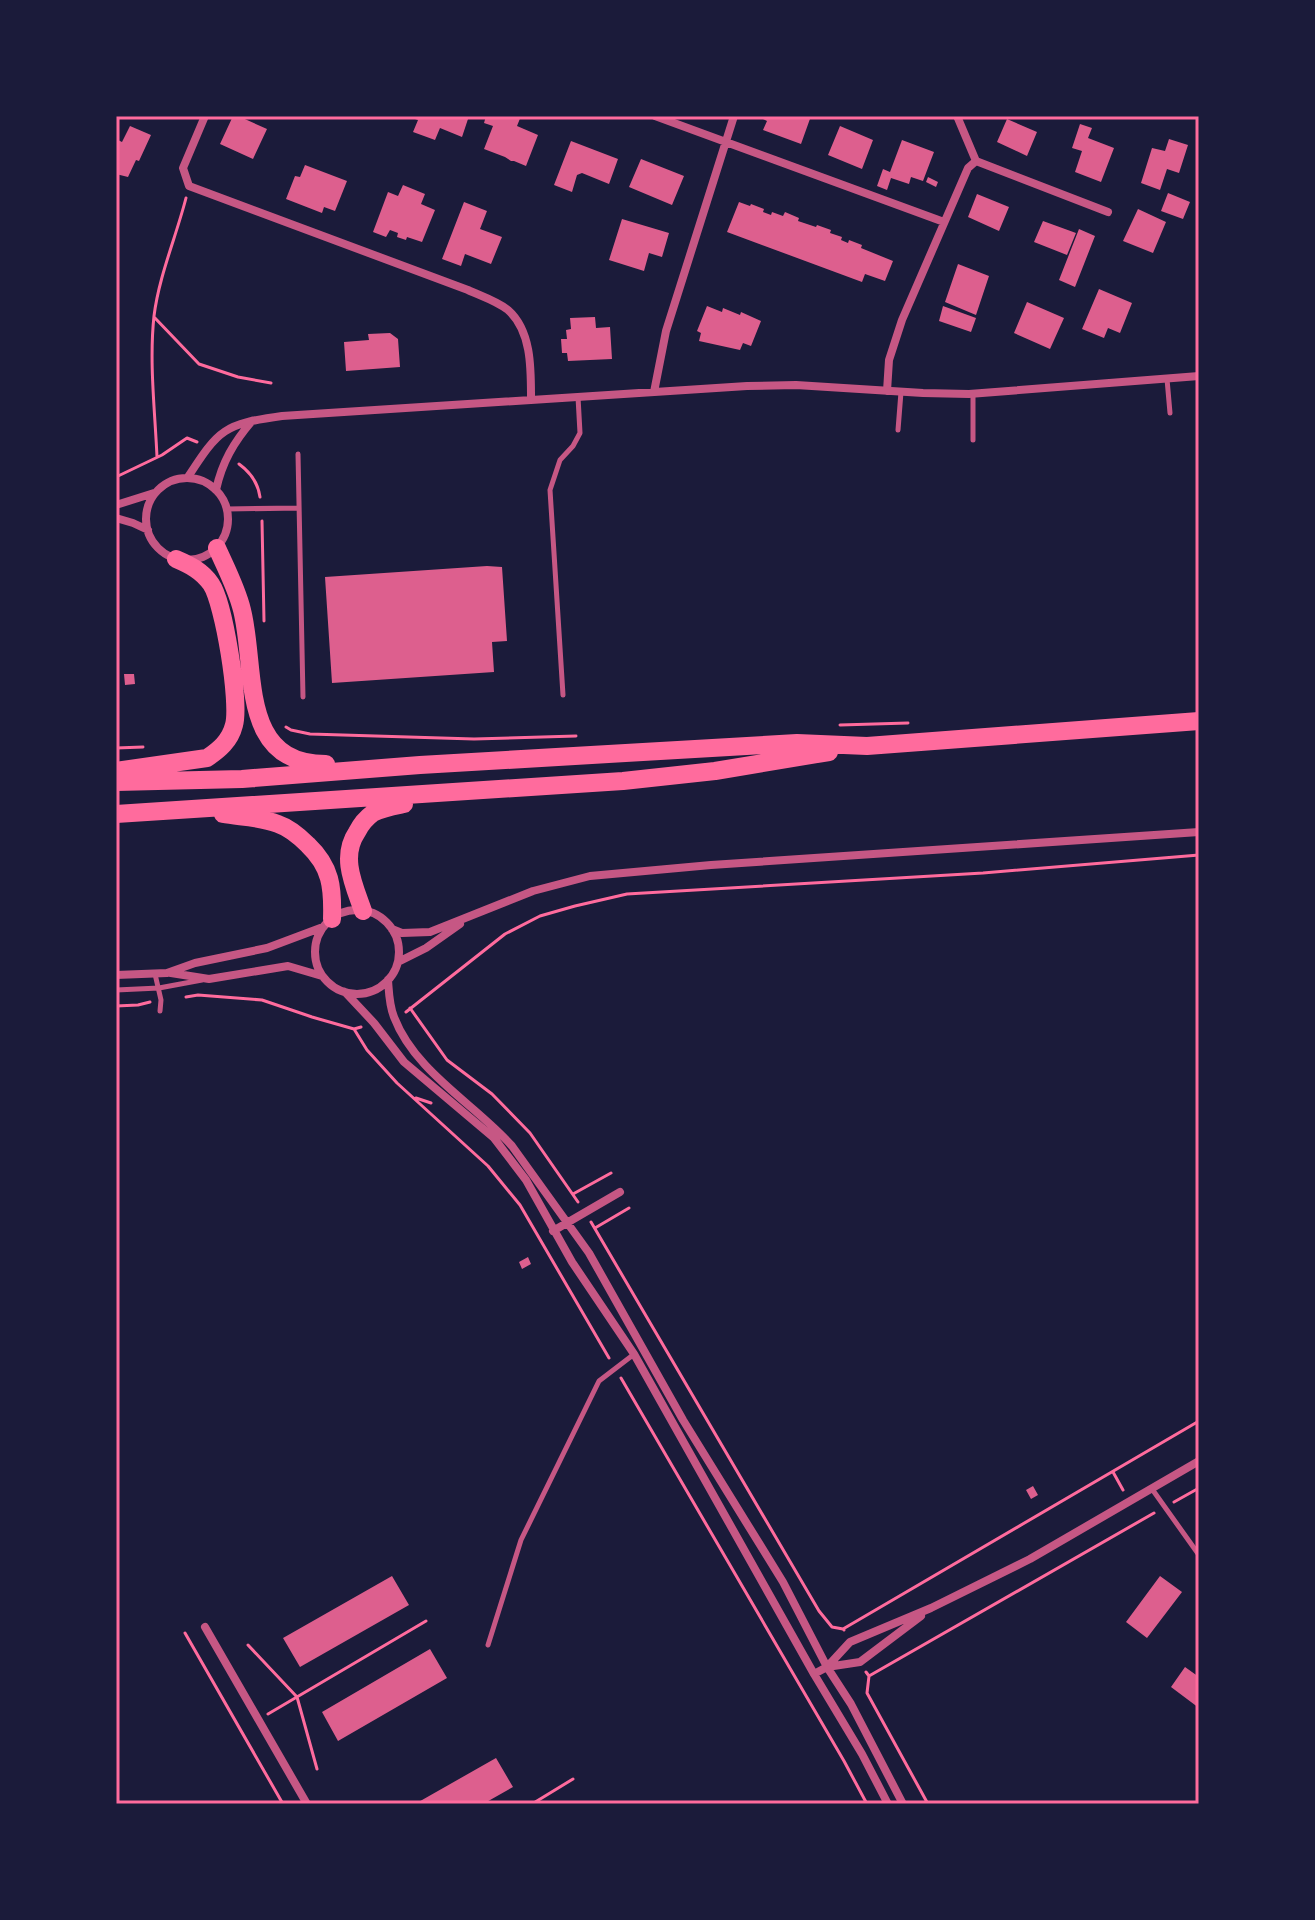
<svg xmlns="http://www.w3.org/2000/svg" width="1315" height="1920" font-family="Mulish,sans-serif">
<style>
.building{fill:#dd5f8e}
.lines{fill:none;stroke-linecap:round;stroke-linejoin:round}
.path{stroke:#ff6b9d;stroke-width:3}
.service{stroke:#c65784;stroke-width:5}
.minor{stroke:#c65784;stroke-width:8}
.trunk{stroke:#ff6b9d;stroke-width:18}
.neatline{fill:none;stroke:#ff6b9d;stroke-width:3}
</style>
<rect width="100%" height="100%" fill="#1b1b3a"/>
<path class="building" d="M 233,116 L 238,116 L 267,129 L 253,159 L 220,144 Z
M 416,116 L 469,116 L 462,137 L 440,128 L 435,140 L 413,132 L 418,120 L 415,119 Z
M 486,116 L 521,116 L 517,126 L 538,135 L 526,166 L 514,161 L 511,161 L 505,157 L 484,149 L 493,126 L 484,123 Z
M 762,116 L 811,116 L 801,144 L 763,130 L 767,121 L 761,118 Z
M 1007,119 L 1037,132 L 1027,156 L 997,142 Z
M 1080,124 L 1092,128 L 1088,138 L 1114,148 L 1101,182 L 1075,172 L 1082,151 L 1072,148 Z
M 130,126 L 151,135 L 139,161 L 136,160 L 128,177 L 116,174 L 116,139 L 122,142 Z
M 840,126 L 873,140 L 862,169 L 828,155 Z
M 1169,139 L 1188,145 L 1179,173 L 1167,169 L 1160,190 L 1141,183 L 1152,148 L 1165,151 Z
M 902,140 L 934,152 L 923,181 L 911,177 L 909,184 L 891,178 L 887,190 L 877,186 L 883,169 L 890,172 Z
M 571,141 L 618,159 L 609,184 L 582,173 L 577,175 L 572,192 L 554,185 Z
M 641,159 L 684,176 L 672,205 L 629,187 Z
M 305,165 L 347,181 L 335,211 L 324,207 L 322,213 L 286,199 L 295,176 L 300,177 Z
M 928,177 L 938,182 L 936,187 L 926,182 Z
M 403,185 L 425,194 L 421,204 L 435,210 L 422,242 L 407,237 L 406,240 L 397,237 L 398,233 L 390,230 L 386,237 L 373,232 L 388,192 L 398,196 Z
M 1168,193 L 1190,202 L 1183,219 L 1161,211 Z
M 977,194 L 1009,207 L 999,231 L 968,217 Z
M 464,202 L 487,211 L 480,229 L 502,237 L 491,264 L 465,254 L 461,266 L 442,259 Z
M 739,202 L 750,206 L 751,204 L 764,209 L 763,212 L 771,215 L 772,212 L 783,216 L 785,212 L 799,218 L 798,221 L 816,227 L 817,225 L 831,230 L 830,233 L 842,237 L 841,240 L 848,243 L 849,240 L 862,245 L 861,248 L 893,261 L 885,281 L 865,274 L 862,282 L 727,232 Z
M 1138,209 L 1166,222 L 1153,253 L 1123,241 Z
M 622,219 L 669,233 L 662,257 L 649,253 L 644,271 L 609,260 Z
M 1043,221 L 1076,233 L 1067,255 L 1034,242 Z
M 1079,229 L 1095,236 L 1075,287 L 1059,280 Z
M 958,264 L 989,276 L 976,315 L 945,302 Z
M 1099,289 L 1132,303 L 1120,333 L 1108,328 L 1104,338 L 1082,329 Z
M 1027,302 L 1064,318 L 1050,349 L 1014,333 Z
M 707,306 L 722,312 L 723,308 L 740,315 L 741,312 L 761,321 L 751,346 L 743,343 L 740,350 L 699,341 L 701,333 L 697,331 Z
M 943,306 L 976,318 L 971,332 L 939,321 Z
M 595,317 L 596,328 L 610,327 L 612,359 L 568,361 L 567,353 L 562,353 L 561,339 L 567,339 L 566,330 L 571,329 L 570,318 Z
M 390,333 L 398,339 L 400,367 L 346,371 L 344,342 L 369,340 L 368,334 Z
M 487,566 L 502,567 L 507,641 L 492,642 L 494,672 L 332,683 L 325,577 Z
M 124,674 L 134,674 L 135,684 L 125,685 Z
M 528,1257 L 531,1264 L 522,1269 L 519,1262 Z
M 1033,1486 L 1038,1495 L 1031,1499 L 1026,1490 Z
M 392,1576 L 409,1605 L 300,1667 L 283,1638 Z
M 1160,1576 L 1182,1592 L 1147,1638 L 1126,1622 Z
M 430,1649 L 447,1678 L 338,1741 L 322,1712 Z
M 1185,1667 L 1199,1677 L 1199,1708 L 1171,1687 Z
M 496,1758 L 513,1787 L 483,1804 L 415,1804 Z"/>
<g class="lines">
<path class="path" d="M 154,317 L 199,364 L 238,377 L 271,383
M 157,457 C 155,411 149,362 154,316 C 159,276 176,237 186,198
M 239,464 C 250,472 258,483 260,497
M 116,477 L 162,455 L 187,438 L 197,442
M 262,521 L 264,621
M 840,725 L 908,723
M 286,727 L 291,730 L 310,734 L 474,739 L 576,736
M 116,748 L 143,747
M 186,997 L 198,995 L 262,1000 L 312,1017 L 354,1029 L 361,1027
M 116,1006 L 138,1005 L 150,1002
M 410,1008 L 447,1060 L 492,1094 L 530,1133 L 578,1202
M 406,1012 L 505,934 L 540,916 L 575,906 L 627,894 L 983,873 L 1199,855
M 354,1029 L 367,1050 L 397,1083 L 488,1166 L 520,1205 L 609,1358
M 416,1098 L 431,1103
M 573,1194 L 611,1173
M 591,1222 L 819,1611 L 832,1627 L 843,1629 L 844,1630
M 595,1228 L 629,1208
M 621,1378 L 844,1761 L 867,1804
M 1113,1472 L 1123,1490
M 1174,1502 L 1199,1488
M 843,1629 L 1199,1421
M 185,1633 L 283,1804
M 248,1645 L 297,1697 L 317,1769
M 866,1672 L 869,1676 L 867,1693 L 928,1804
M 869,1676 L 1154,1513
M 268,1714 L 426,1621
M 532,1804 L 573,1779"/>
<path class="service" d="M 1167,379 L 1170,413
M 973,395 L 973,440
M 898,430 L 901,392
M 298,454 L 303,697
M 227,509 L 299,508
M 563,695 L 550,490 L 560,460 L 573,446 L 580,433 L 578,397
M 155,974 L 161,1000 L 160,1011
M 116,990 L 159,988 L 202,980
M 1152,1489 L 1199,1555
M 488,1645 L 521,1540 L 599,1381 L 633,1355"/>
<path class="minor" d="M 205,116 L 183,168 L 189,186 L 468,290 C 481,296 497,301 508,310 C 532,331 531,370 531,400
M 655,116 L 944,222
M 957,116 L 976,161 L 1108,212
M 887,391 L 889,360 L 902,320 L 968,168 L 976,161
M 654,392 L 666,331 L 734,116
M 188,477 C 219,429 224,424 282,416 L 747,386 L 796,385 L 923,393 L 969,394 L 1199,376
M146 519a41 41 0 1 1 82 0a41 41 0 1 1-82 0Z
M 216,490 C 222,462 234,442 252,421
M 116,505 L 154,493
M 116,518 L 133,523 L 148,530
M315 952a42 42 0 1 1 84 0a42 42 0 1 1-84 0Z
M 392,929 L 402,933 L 430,932 L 533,891 L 590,876 L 711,865 L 1199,832
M 398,962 L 426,948 L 460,924
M 171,973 L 209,979 L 288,966 L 322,976
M 116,975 L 167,973 L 195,963 L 267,948 L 323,927
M 388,980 C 389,992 389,1005 394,1017 C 415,1072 475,1104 512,1146 L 589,1253 L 683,1420 L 783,1582 L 827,1667 L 851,1704 L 903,1804
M 345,992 L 374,1023 L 404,1062 L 494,1138 L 526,1180 L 572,1262 L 634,1354 L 814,1674 L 862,1754 L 888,1804
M 553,1231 L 620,1192
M 205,1627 L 307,1804
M 827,1667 L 860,1662 L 921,1616
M 814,1674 L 827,1667 L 850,1642 L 931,1608 L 1030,1559 L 1199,1461"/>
<path class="trunk" d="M 217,548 C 226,568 237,589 242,610 C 257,669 238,764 326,764
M 116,771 L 207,758 C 219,750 230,741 234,725 C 240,703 224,603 211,584 C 202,571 190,565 176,559
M 116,782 L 242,779 L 420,765 L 797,743 L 867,746 L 1199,721
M 116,814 L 623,781 L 715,771 L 829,752
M 223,814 C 240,817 261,817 278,824 C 290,828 299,836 308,845 C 331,867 333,887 332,919
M 363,911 C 354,885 340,857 357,832 C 361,824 366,818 373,813 C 382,808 394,806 404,804"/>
</g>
<rect width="1315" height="1920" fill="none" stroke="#1b1b3a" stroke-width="236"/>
<rect x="118" y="118" width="1079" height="1684" class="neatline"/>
</svg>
